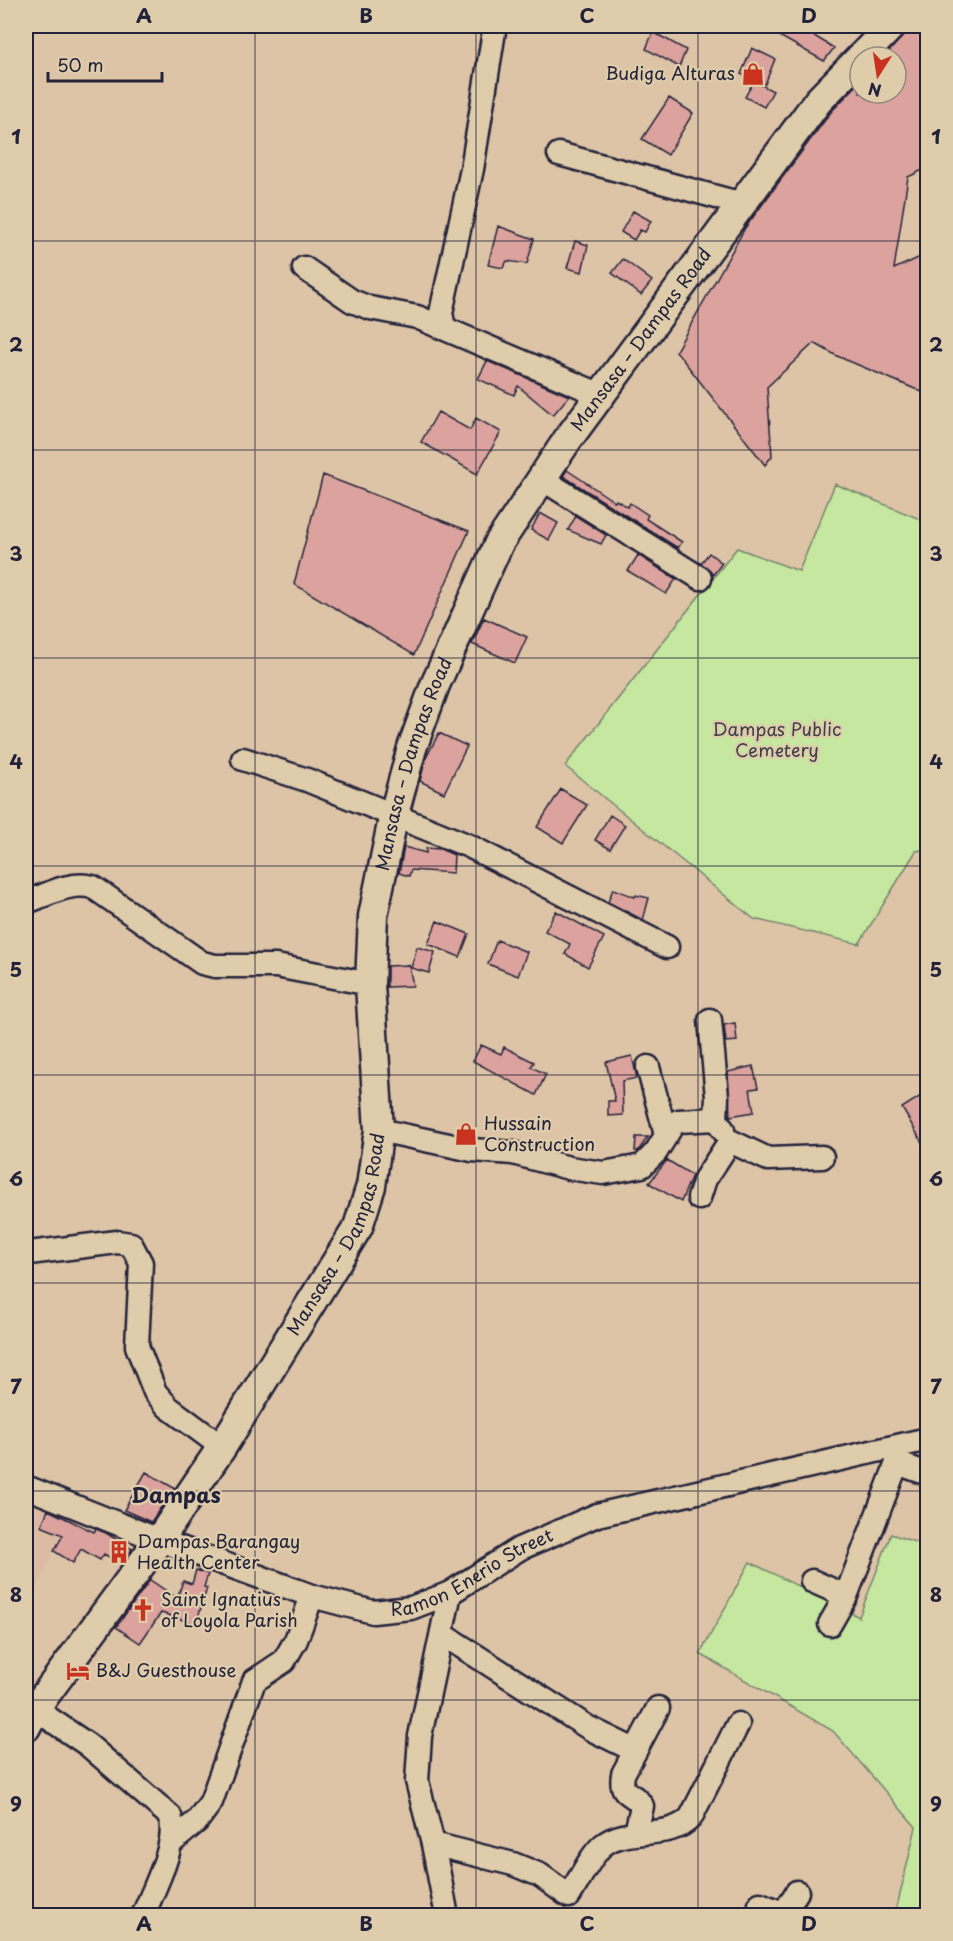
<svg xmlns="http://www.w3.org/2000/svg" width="953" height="1941" font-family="'Playpen Sans',sans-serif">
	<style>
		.built { fill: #ddbaa4 }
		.green { fill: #c6e79f; stroke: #74846d; stroke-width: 1.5 }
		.building { fill: #dca29d; stroke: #22223b; stroke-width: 1.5 }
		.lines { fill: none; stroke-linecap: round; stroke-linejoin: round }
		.minor-casing { stroke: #22223b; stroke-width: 27 }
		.major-casing { stroke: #22223b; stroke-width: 33 }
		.minor { stroke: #dfccaa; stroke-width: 22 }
		.major { stroke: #dfccaa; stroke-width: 28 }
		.grid { fill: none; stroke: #22223b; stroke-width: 1.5; stroke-opacity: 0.55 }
		.labels { text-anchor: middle; stroke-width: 4.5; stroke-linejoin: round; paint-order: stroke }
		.poi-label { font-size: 18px; fill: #22223b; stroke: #dfccaa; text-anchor: start }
		.street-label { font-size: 18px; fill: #22223b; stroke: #dfccaa }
		.park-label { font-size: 18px; fill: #3b404a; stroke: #dfccaa }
		.quarter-label { font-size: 21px; font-weight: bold; fill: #22223b; stroke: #dfccaa }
		.neatline { fill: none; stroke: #22223b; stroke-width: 2 }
		.grid-label { font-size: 20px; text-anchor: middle; font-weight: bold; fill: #22223b }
	</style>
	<rect width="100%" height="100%" fill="#dec4a7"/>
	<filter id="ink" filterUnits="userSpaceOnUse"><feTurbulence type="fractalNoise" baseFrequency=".0167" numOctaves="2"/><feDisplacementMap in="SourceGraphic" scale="12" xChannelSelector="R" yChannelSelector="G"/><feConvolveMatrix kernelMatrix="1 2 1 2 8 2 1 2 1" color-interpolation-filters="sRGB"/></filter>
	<g filter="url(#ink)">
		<path class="built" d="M26,1495l45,17 -45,102z"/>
		<path class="green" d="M835,484l92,38v327l-11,2 -57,93 -105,-25 -189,-153 172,-218 62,23z
			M891,1534l36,12v369h-32l21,-88 -83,-96 -133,-77 50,-92 109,55z"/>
		<path class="building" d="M789,26h9l36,22 -10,13 -43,-24z
			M912,26h15v142l-19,9 -14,92 33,-15v140l-90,-38 -23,-13 -47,44 5,69 -7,9 -89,-114 69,-123 86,-116 29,-30v11h36v-36h-12z
			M653,32l33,18 -7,17 -33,-18z
			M752,48l23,11 -10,25 -24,-10z
			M754,81l19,10 -9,16 -19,-10z
			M669,98l24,15 -25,42 -26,-16z
			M633,211l18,10 -6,11 -5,-2 -6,10 -13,-8z
			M498,226l36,13 -7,25 -20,-3 -4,7 -15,-3z
			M575,241l13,4 -6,27 -15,-4z
			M623,259l29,22 -11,14 -29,-22z
			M487,361l82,35 -16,19 -35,-29 -4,9 -36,-16z
			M438,412l32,18 6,-12 25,14 -24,42 -56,-32z
			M567,470l48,32 1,-2 12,7 2,-4 18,12 -2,4 36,23 -4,6 -115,-72z
			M323,475l146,56 -55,124 -120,-71z
			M540,513l18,10 -9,17 -18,-10z
			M576,516l30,19 -5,9 -33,-14z
			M709,553l13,10 -9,12 -12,-12z
			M638,555l38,24 -10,15 -38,-23z
			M484,618l43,19 -12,26 -43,-19z
			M439,733l28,13 -23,47 -24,-12 6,-23z
			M561,789l26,16 -24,38 -26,-16z
			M610,815l15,10 -15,24 -15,-9z
			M404,847l22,6v-5l14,1 14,6 -1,18 -42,-3 -2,6 -10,-3z
			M613,889l22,8 1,-2 13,3 -6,22 -35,-18z
			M556,911l48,26 -16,30 -23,-13 5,-10 -25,-13z
			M437,921l32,13 -9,23 -32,-13z
			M497,940l30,12 -9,24 -30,-12z
			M417,947l18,5 -6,21 -18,-5z
			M409,965l4,21 -26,1v-21z
			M735,1023l2,18 -11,1 -2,-17z
			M481,1045l20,9 3,-7 30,15 -3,5 15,7 -10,21 -63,-34z
			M632,1056l5,22 -15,3 1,34 -15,1v-15h7l-9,-39z
			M753,1066l5,22 -8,1 4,23 -24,4 -2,-44z
			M927,1092v59l-25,-43z
			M636,1137h12l-10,14h-3z
			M667,1160l25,15 -11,27 -32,-19z
			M146,1472l28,16 -23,34 -27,-12z
			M48,1510l46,22 2,-3 10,4 26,16 -11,15 -17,-10 -4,6 -19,-11 -8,14 -19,-12 9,-16 -22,-9z
			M196,1570l12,4 -4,13 3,1 -11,36 -35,-11 -21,30 -24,-16 34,-47 27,18 6,-17 9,3z"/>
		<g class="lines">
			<g class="minor-casing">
				<g id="minor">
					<path d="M559,154l183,50"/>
					<path d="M304,268l48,33 18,7 47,9 184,78"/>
					<path d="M444,328l-3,-15 31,-144 22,-138"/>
					<path d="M542,479l158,99"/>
					<path d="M243,759l64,21 162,66 198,101"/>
					<path d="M26,902c22,-7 43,-21 67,-15l109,76 13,3h61l94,18"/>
					<path d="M710,1020l7,77 -1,22 7,11"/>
					<path d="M648,1067l18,68"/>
					<path d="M379,1130l93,20 41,3 56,15 34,5 39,-7 14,-14 16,-26 6,-5 38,-2"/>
					<path d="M699,1198l6,-19 25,-38 38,18 54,-2"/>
					<path d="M29,1253l88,-11 14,2 10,19 -4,83 18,46 13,15 54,40"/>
					<path d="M897,1463l31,11"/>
					<path id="s1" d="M26,1487l133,53 153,56 61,16 38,-4 39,-15 69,-44 78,-34 331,-76"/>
					<path d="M812,1581l34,15"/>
					<path d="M830,1624l16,-28 51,-133 -1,-16"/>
					<path d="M442,1634l147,94 45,22"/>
					<path d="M35,1709l53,36 82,71c9,27 -17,73 -27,100"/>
					<path d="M636,1833l6,-27c-8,-15 -23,-8 -19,-32l35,-66"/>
					<path d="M172,1842l25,-21 14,-19 43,-121 30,-20 12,-21 16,-44"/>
					<path d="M433,1844l80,20 27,11 29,21c9,-14 22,-41 34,-51 25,-20 67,-4 88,-28l47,-93"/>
					<path d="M760,1904l22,9"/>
					<path d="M447,1916l-14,-72 -16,-63 3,-45 30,-143"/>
					<path d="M782,1916l15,-24"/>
				</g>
			</g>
			<g class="major-casing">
				<g id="major">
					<path d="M861,57l30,-31"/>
					<path id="s2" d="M26,1727l9,-18 124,-169 63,-93 136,-220 13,-41 8,-56 -9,-146 3,-68 21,-102 18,-66 23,-63 64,-142 69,-104 250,-338 42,-43"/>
				</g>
			</g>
			<use href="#minor" class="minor"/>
			<use href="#major" class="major"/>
		</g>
	</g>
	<path class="grid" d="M255,26v1890M476,26v1890M698,26v1890M26,241h902M26,450h902M26,658h902M26,866h902M26,1075h902M26,1283h902M26,1491h902M26,1700h902"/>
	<defs>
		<g id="shop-bare" transform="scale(1.8)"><path d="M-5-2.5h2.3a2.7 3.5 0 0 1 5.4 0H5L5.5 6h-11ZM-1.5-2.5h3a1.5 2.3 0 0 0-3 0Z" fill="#c8321e" stroke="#dfccaa" stroke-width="2.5" paint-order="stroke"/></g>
		<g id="building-bare" transform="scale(1.8)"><path d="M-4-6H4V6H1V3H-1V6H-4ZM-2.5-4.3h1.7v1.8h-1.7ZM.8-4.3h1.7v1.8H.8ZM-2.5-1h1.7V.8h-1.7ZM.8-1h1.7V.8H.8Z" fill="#c8321e" stroke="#dfccaa" stroke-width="2.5" paint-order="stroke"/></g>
		<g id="church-bare" transform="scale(1.8)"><path d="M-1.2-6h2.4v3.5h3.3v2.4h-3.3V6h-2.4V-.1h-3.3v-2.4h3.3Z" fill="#c8321e" stroke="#dfccaa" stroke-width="2.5" paint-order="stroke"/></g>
		<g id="hotel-bare" transform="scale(1.8)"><path d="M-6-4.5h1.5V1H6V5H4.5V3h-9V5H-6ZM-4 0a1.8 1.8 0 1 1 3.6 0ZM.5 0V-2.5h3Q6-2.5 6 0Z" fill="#c8321e" stroke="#dfccaa" stroke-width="2.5" paint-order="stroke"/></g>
	</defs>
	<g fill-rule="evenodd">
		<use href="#shop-bare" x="753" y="74"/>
		<use href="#shop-bare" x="466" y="1134"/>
		<use href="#building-bare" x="119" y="1552"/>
		<use href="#church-bare" x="143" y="1610"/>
		<use href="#hotel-bare" x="78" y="1671"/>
	</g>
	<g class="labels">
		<g class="poi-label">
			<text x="735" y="80" text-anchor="end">Budiga Alturas</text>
			<text x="484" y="1130">Hussain<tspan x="484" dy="21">Construction</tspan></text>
			<text x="137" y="1548">Dampas Barangay<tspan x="137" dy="21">Health Center</tspan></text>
			<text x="161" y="1606">Saint Ignatius<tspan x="161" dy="21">of Loyola Parish</tspan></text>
			<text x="96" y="1677">B&amp;J Guesthouse</text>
		</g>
		<g class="street-label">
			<text dy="6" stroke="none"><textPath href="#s2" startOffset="1558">Mansasa – Dampas Road</textPath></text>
			<text dy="6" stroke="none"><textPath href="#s2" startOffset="1072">Mansasa – Dampas Road</textPath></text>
			<text dy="6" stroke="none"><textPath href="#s2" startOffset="586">Mansasa – Dampas Road</textPath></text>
			<text dy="6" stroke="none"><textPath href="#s1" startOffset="477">Ramon Enerio Street</textPath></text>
		</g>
		<g class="park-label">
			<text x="777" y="736">Dampas Public<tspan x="777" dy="21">Cemetery</tspan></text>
		</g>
		<g class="quarter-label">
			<text x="176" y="1503">Dampas</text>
		</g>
	</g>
	<rect width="953" height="1941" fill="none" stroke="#dfccaa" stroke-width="66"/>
	<g transform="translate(878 75) rotate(192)"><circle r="28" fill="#dfccaa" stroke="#93887e" stroke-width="1.5"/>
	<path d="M0-4.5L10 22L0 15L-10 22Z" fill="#c8321e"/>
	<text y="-9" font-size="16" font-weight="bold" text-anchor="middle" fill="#22223b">N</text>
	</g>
	<path d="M48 72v9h114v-9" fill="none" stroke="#22223b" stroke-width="3"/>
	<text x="57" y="72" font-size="18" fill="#22223b" stroke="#dfccaa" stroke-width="4.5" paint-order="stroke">50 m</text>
	<rect x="33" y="33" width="887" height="1875" class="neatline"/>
	<g class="grid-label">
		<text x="144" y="23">A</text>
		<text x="366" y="23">B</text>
		<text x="587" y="23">C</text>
		<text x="809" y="23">D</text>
		<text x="16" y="144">1</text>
		<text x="936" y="144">1</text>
		<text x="16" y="352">2</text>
		<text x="936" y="352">2</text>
		<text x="16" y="561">3</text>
		<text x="936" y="561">3</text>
		<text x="16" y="769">4</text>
		<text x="936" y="769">4</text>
		<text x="16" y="977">5</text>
		<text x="936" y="977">5</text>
		<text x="16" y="1186">6</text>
		<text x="936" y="1186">6</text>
		<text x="16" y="1394">7</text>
		<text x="936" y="1394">7</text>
		<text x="16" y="1602">8</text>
		<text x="936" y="1602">8</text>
		<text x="16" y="1811">9</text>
		<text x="936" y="1811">9</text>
		<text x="144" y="1931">A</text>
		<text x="366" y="1931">B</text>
		<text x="587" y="1931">C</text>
		<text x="809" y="1931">D</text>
	</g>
</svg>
